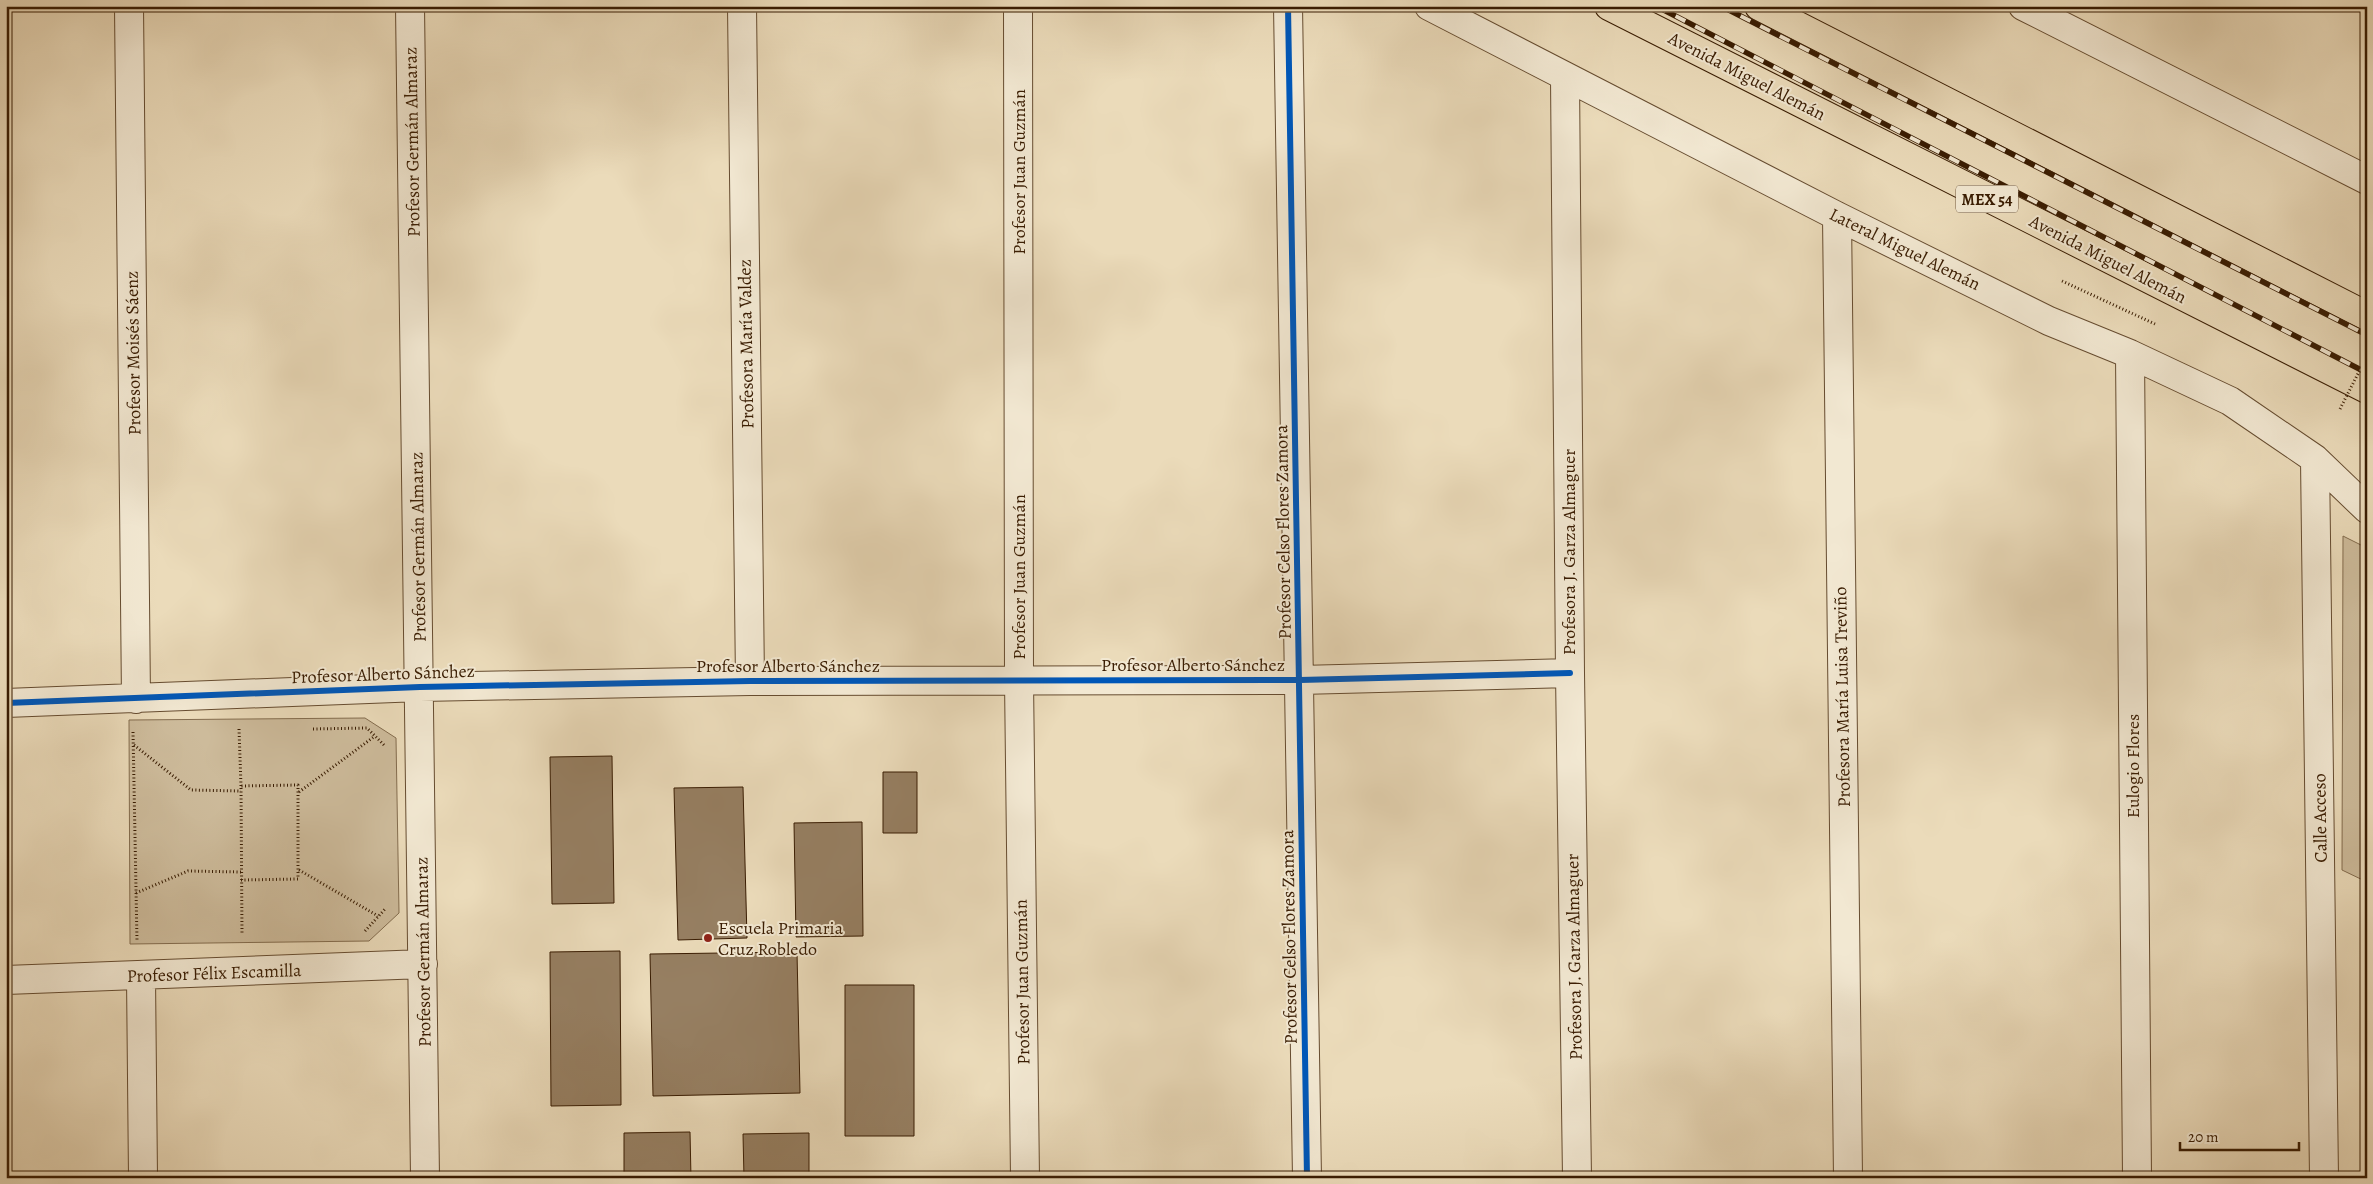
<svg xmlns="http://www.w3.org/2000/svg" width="2373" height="1184" font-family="Alegreya,serif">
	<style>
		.green { fill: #cdbb9b; stroke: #836c4e }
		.building { fill: #967f62; stroke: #391c02 }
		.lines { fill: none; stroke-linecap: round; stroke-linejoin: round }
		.minor-casing { stroke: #664c30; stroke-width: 30 }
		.trunk-casing { stroke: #391c02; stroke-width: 30 }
		.path { stroke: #391c02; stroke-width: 3; stroke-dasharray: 1 2.5; stroke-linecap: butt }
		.minor { stroke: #f2e8d2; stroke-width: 28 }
		.trunk { stroke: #ebdbba; stroke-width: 28 }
		.rail-casing { stroke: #391c02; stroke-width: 5.5 }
		.rail { stroke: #f2e8d2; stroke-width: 4; stroke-dasharray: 11; stroke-linecap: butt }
		.path-bridge { stroke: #391c02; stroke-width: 3; stroke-dasharray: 1 2.5; stroke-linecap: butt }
		.cycleway-casing { stroke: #f2e8d2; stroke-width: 9 }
		.cycleway { stroke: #0057b8; stroke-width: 6 }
		.poi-dot { fill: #8f2418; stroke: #f2e8d2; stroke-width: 2 }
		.labels { text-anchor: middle; stroke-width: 4; stroke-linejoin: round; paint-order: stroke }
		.shield { fill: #f2e8d2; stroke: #705940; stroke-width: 1 }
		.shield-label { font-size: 16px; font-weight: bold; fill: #391c02 }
		.street-label { font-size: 18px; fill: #391c02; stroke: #f2e8d2 }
		.poi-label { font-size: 18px; fill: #391c02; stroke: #f2e8d2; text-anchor: start }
	</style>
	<rect width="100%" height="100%" fill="#ebdbba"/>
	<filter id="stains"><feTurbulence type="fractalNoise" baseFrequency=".004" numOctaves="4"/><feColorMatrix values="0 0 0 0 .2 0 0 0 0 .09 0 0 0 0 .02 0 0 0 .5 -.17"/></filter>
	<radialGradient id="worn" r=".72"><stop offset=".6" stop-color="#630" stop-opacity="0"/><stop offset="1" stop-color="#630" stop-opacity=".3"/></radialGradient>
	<path class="green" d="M2343,536l24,12v334l-25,-12z
		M365,718l31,20 3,175 -30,28 -239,3 -1,-224z"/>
	<path class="building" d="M612,756l2,147 -62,1 -2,-147z
		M883,772h34v61h-34z
		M743,787l4,151 -69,2 -4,-152z
		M862,822l1,114 -67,1 -2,-114z
		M620,951l1,154 -70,1 -1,-154z
		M797,952l3,141 -147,3 -3,-142z
		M845,985h69v151h-69z
		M690,1132l1,46h-67v-45z
		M809,1133v45h-65l-1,-44z"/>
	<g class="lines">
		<g class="minor-casing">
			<path id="minor" d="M129,6l7,693
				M410,6l15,1172
				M742,6l8,675
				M1018,6l1,674 6,498
				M1288,6l19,1172
				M1429,6l408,210 212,105 81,33 100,47 85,58 52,50
				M2023,6l344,174
				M1565,77l5,596 7,505
				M1837,216l11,962
				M2130,354l7,824
				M2315,459l9,719
				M6,703l414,-16 330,-6 550,-1 270,-7
				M141,977l2,201
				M6,980l417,-16"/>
		</g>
		<g class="trunk-casing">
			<path id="trunk" d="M1609,6l758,383
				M1759,6l608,310"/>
		</g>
		<path class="path" d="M2062,281l93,43
			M239,729l2,57
			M313,729l54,-1 18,18
			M133,732l4,209
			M134,745l57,45 50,1
			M299,792l76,-56
			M299,870l79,46
			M241,880l57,-1v-94l-57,1 1,148
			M136,893l52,-22 53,1
			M365,931l21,-23"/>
		<use href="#minor" class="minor"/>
		<use href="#trunk" class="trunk"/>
		<g class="rail-casing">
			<path id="rail" d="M1656,6l711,367
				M1721,6l646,329"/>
		</g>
		<use href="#rail" class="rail"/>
		<path class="path-bridge" d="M2340,409l27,-53"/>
		<g class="cycleway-casing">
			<path id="cycleway" d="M1288,6l19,1172
				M6,703l414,-16 330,-6 550,-1 270,-7"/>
		</g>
		<use href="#cycleway" class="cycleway"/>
	</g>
	<circle class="poi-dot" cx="708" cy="938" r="5"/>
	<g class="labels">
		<rect class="shield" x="1956" y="185.5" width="62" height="27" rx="4"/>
		<g class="shield-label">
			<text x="1987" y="205">MEX 54</text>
		</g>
		<g class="street-label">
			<text transform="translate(1747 76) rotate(27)" y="6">Avenida Miguel Alemán</text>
			<text transform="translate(412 142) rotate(-91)" y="6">Profesor Germán Almaraz</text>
			<text transform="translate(1019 172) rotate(-90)" y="6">Profesor Juan Guzmán</text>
			<text transform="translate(1905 249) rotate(26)" y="6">Lateral Miguel Alemán</text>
			<text transform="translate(2108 259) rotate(27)" y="6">Avenida Miguel Alemán</text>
			<text transform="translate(746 344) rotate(-91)" y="6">Profesora María Valdez</text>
			<text transform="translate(133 353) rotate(-91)" y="6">Profesor Moisés Sáenz</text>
			<text transform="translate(1283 532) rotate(-91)" y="6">Profesor Celso Flores Zamora</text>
			<text transform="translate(418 547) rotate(-91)" y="6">Profesor Germán Almaraz</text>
			<text transform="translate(1569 552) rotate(-90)" y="6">Profesora J. Garza Almaguer</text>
			<text transform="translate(1019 577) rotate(-90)" y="6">Profesor Juan Guzmán</text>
			<text x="1193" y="671">Profesor Alberto Sánchez</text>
			<text x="788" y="672">Profesor Alberto Sánchez</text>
			<text transform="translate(383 674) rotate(-2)" y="6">Profesor Alberto Sánchez</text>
			<text transform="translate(1842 697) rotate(-91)" y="6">Profesora María Luisa Treviño</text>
			<text transform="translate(2133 766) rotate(-90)" y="6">Eulogio Flores</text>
			<text transform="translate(2320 818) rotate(-91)" y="6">Calle Acceso</text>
			<text transform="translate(1289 937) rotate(-91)" y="6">Profesor Celso Flores Zamora</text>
			<text transform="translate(423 952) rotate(-91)" y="6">Profesor Germán Almaraz</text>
			<text transform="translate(1574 957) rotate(-91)" y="6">Profesora J. Garza Almaguer</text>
			<text transform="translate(214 973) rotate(-2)" y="6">Profesor Félix Escamilla</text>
			<text transform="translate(1022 982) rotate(-91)" y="6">Profesor Juan Guzmán</text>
		</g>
		<g class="poi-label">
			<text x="718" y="934">Escuela Primaria<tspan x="718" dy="21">Cruz Robledo</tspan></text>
		</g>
	</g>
	<rect width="2373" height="1184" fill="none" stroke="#ebdbba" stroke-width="25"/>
	<rect x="8" y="8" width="2358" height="1169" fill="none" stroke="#391c02" stroke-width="2.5"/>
	<rect x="12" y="12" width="2348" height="1159" fill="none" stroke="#391c02"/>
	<path d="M2180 1142v8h119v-8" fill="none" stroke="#391c02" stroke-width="2.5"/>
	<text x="2188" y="1142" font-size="15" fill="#391c02" stroke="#f2e8d2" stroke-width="4" paint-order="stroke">20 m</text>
	<rect width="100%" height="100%" filter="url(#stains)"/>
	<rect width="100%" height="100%" fill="url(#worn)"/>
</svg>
